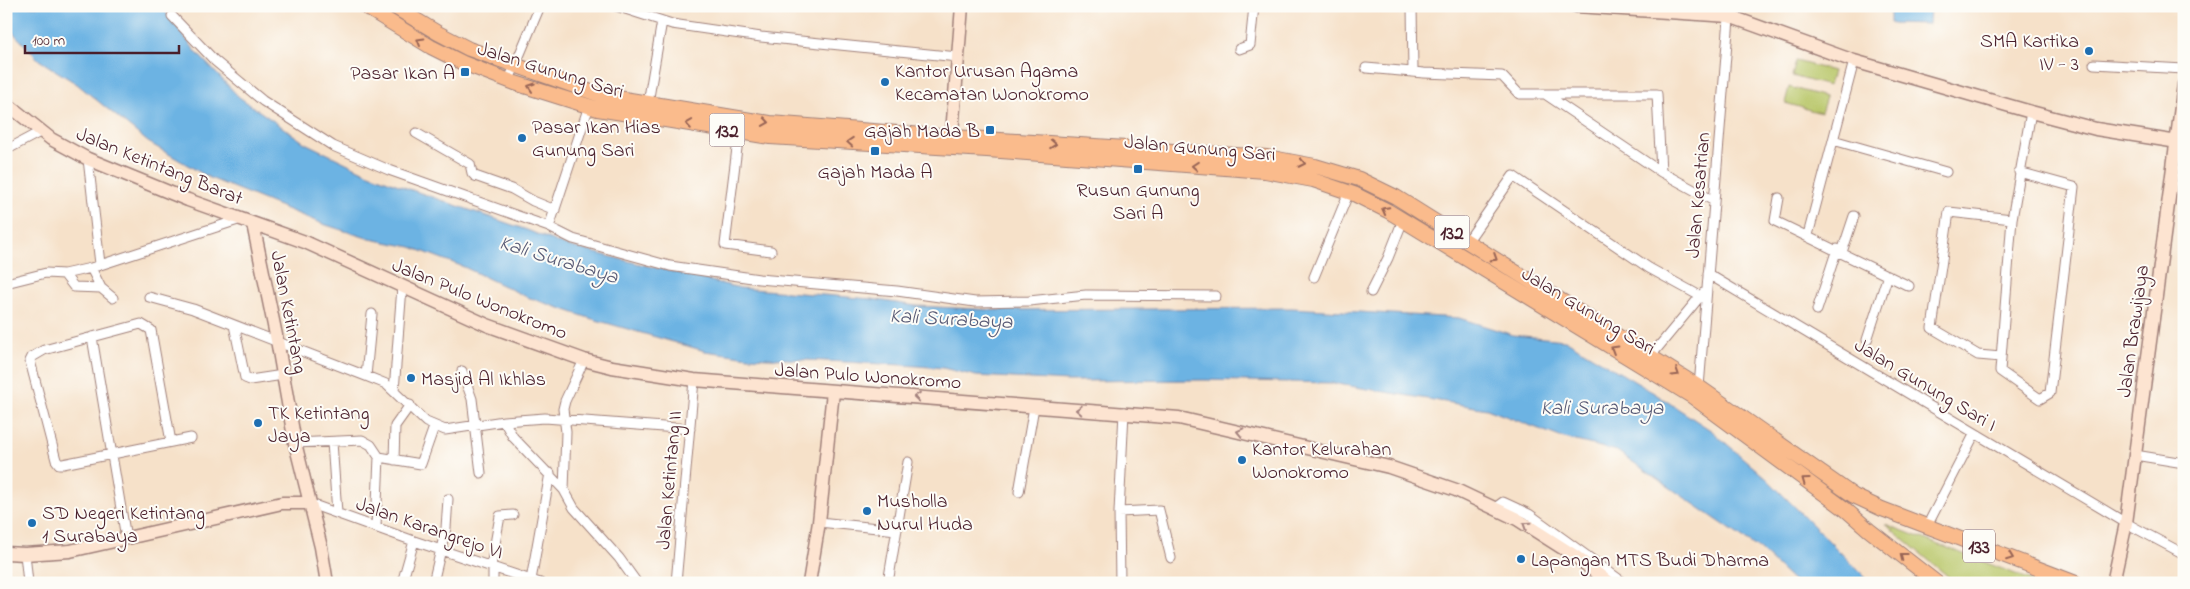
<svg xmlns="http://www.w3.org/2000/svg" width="2190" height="589" font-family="'Indie Flower',sans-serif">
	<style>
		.green { fill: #b8c668; stroke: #81724a }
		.water { fill: #6cb3e3; stroke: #5b6987 }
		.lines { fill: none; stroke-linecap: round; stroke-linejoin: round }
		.street-casing { stroke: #a0807a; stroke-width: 11 }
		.secondary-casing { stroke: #a0807a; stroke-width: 15 }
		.primary-casing { stroke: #a0807a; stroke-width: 16 }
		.street { stroke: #fff; stroke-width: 9 }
		.secondary { stroke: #fde4d1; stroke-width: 12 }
		.primary { stroke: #fabb8c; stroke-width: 14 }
		.oneway { stroke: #996557 }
		.oneway2 { stroke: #a4827e }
		.poi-dot { fill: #1f6fb2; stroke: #fdfcf7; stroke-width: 2 }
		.labels { text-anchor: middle; stroke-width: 4; stroke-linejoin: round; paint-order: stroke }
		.shield { fill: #fdfcf7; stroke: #806168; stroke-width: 1 }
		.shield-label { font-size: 19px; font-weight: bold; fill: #4a1f2b }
		.poi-label { font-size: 20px; fill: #4a1f2b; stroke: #fdfcf7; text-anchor: start }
		.street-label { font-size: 20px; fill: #4a1f2b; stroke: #fdfcf7 }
		.water-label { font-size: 21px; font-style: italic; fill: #585a75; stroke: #fdfcf7 }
	</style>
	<rect width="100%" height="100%" fill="#fdfcf7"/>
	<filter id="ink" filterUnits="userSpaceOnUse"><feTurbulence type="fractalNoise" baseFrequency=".02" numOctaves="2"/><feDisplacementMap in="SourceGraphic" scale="10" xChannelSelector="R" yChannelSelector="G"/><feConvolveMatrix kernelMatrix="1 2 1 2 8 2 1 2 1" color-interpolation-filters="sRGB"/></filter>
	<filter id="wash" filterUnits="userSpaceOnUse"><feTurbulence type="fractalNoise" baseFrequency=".0096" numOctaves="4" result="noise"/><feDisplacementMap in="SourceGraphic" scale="20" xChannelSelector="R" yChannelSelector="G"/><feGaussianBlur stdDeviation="1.12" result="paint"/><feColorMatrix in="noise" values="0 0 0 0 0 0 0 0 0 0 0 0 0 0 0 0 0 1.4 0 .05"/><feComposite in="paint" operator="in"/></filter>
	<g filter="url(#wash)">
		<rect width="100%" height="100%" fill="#f6e1c9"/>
		<path class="green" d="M1796,61l37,10 -4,15 -37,-10z
			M1789,87l37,10 -5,16 -36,-10z
			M1885,524l154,59h-83z"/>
		<path class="water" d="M6,6h155l35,46 43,45 66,46 62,30 42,16 118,41 37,15 76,19 100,24 131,11 45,7 79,4 297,-2 167,10 54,17 52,5 89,53 58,38 55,48 104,104h-76l-36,-34 -142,-98 -57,-14 -73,-28 -155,-26 -128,-3 -135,1 -93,-5 -33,-8 -40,-3 -154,-8 -44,-6 -116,-33 -62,-21 -63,-30 -53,-20 -41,-8 -47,-15 -113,-46 -62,-36 -71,-58 -38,-24 -33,-35z
			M1890,6h40l-1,18 -39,-1z"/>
	</g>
	<g filter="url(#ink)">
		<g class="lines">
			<g class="street-casing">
				<path id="street" d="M616,6l56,18 89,13 197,20
					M1412,6l1,65
					M172,16l43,45 48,40 70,45 56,24 160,57 24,12 97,27 89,13 138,12 78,11 54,-1 57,-6 130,1
					M1239,49l11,-4 4,-39
					M2094,64l90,5
					M1366,68l58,5 78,3 17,18h138l4,78 53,29
					M509,80l31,-74
					M1545,94l116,78
					M648,103l14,-82
					M739,132l-14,113 46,6
					M416,133l54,31 2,9 3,3 37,13 21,12 22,9
					M1833,140l113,32
					M6,150l34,-18
					M88,159l12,105
					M2019,172l55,15 -24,206 -10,6 -40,-28 12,-152 19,-107
					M1779,198l-4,23 134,65
					M549,227l40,-121
					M1808,235l46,-174
					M1467,242l46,-66 136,92 51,28
					M1842,252l12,-36
					M91,268l10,20 12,10
					M64,274l10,13 27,1
					M1708,274l418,249 58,31
					M1314,277l35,-85
					M6,283l40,-10 18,1 27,-6 150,-49
					M1371,292l17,-34 15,-38
					M149,297l44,12 173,67 20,8 40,38 19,8 59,-9 41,-3 145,11
					M1817,310l20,-61
					M234,325l11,53 5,2 33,-5
					M92,337l34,201
					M1867,340l21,-65
					M1650,357l53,-64
					M2001,357l-23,-2 -46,-27 17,-116 63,7
					M584,360l-19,41 -2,8 3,23 -2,58 10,18 45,50 18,25
					M462,371l10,28 9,74
					M366,376l6,-62
					M1699,387l31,-381
					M394,391l8,-104
					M504,421l9,16 51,53
					M171,442l-20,-112 -10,-6 -97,26 -12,7 -2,4 26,99 3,4h4l128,-26
					M332,442l5,71
					M295,443l67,-3 9,5 8,12
					M2135,455l49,8
					M394,460l1,-34 15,-21
					M1019,492l15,-85
					M308,503l106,38 126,42
					M1495,508l8,-6 26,12 95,69
					M1119,512l40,-2 12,48
					M819,522l78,8
					M1927,526l48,-93
					M376,527l3,-70 42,7 13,-37
					M25,554l3,29
					M491,566l9,-50 13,-1
					M531,580l19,-107
					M402,583l12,-42
					M433,583l13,-55 2,-29
					M493,583v-16
					M676,583l18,-203
					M888,583l20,-121
					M1120,583l-1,-71 5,-100"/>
			</g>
			<g class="secondary-casing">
				<path id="secondary" d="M1576,6l153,10 125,45 177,51 65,17 88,14
					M6,103l45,36 37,20 100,41 117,42 182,83 97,35 28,7 82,13 485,38 210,49 67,23 61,29 58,37 34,27
					M951,146l11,-140
					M253,224l24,116 18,103 26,104 6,36
					M6,553l19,1 45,-3 212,-48h26
					M809,583l10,-61 14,-130
					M2113,583l13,-60 58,-439"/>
			</g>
			<g class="primary-casing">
				<path id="primary" d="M364,6l67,41 32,16 52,20 83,26 172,28 217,13 278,21 48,9 41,14 34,17 305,186 152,112 24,21 68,53
					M393,6l45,27 31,16 131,46 170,28 154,12 343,22 48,9 44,13 37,18 303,190 155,109 28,13 194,74"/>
			</g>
			<use href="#street" class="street"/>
			<use href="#secondary" class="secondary"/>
			<use href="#primary" class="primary"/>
		</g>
		<defs><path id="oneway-chevron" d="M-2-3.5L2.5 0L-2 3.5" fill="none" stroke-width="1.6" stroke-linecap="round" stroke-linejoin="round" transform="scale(1.25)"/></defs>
		<g class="oneway">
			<use href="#oneway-chevron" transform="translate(420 41) rotate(-150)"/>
			<use href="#oneway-chevron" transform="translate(531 87) rotate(-162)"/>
			<use href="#oneway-chevron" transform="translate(766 122) rotate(8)"/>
			<use href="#oneway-chevron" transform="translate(689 124) rotate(-171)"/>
			<use href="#oneway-chevron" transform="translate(850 142) rotate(-176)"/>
			<use href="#oneway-chevron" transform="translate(1053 144) rotate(4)"/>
			<use href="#oneway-chevron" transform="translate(1302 163) rotate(12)"/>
			<use href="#oneway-chevron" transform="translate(1195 166) rotate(-175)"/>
			<use href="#oneway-chevron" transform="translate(1385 210) rotate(-152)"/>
			<use href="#oneway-chevron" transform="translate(1494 258) rotate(32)"/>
			<use href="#oneway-chevron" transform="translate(1614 349) rotate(-149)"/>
			<use href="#oneway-chevron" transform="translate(1676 373) rotate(32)"/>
			<use href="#oneway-chevron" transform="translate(1805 480) rotate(-144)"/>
			<use href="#oneway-chevron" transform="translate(1903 556) rotate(-142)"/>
			<use href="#oneway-chevron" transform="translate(2010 557) rotate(21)"/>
		</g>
		<g class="oneway2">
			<use href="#oneway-chevron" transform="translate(917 397) rotate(-175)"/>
			<use href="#oneway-chevron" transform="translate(1079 410) rotate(-177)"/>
			<use href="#oneway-chevron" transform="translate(1240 432) rotate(-167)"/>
			<use href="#oneway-chevron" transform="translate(1526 525) rotate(-147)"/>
		</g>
	</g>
	<g class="poi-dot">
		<circle cx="2089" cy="51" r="5"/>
		<rect x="460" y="67" width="10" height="10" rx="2.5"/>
		<circle cx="885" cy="82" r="5"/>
		<rect x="985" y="125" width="10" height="10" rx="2.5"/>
		<circle cx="522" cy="138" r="5"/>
		<rect x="870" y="146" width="10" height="10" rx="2.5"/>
		<rect x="1133" y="164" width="10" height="10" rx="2.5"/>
		<circle cx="411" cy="378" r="5"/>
		<circle cx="258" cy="423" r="5"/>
		<circle cx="1242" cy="460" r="5"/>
		<circle cx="867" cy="511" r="5"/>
		<circle cx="32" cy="523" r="5"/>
		<circle cx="1521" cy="559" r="5"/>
	</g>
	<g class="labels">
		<g class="shield">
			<rect x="709.5" y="113.5" width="35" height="33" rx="4"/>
			<rect x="1434.5" y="215.5" width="35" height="33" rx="4"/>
			<rect x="1963" y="529.5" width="32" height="33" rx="4"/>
		</g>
		<g class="shield-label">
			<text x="727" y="137">132</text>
			<text x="1452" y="239">132</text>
			<text x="1979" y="553">133</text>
		</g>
		<g class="poi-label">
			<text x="2079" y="47" text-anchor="end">SMA Kartika<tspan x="2079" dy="23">IV - 3</tspan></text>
			<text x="895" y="77">Kantor Urusan Agama<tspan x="895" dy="23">Kecamatan Wonokromo</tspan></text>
			<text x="455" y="79" text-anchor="end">Pasar Ikan A</text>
			<text x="532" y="133">Pasar Ikan Hias<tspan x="532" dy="23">Gunung Sari</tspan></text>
			<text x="980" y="137" text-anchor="end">Gajah Mada B</text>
			<text x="875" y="178" text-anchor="middle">Gajah Mada A</text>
			<text x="1138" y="196" text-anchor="middle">Rusun Gunung<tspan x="1138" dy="23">Sari A</tspan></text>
			<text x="421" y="385">Masjid Al Ikhlas</text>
			<text x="268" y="419">TK Ketintang<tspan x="268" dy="23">Jaya</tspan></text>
			<text x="1252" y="455">Kantor Kelurahan<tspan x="1252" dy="23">Wonokromo</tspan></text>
			<text x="877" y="507">Musholla<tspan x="877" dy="23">Nurul Huda</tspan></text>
			<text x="42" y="519">SD Negeri Ketintang<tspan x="42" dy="23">1 Surabaya</tspan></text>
			<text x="1531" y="566">Lapangan MTS Budi Dharma</text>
		</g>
		<g class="street-label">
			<text transform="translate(551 69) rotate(17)" y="7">Jalan Gunung Sari</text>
			<text transform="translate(1200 147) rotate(5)" y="7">Jalan Gunung Sari</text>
			<text transform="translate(160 165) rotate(22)" y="7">Jalan Ketintang Barat</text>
			<text transform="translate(1697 195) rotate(-85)" y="7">Jalan Kesatrian</text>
			<text transform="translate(480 298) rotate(22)" y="7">Jalan Pulo Wonokromo</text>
			<text transform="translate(1589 310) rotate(31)" y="7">Jalan Gunung Sari</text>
			<text transform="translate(290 312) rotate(79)" y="7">Jalan Ketintang</text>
			<text transform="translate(2132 331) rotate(-82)" y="7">Jalan Brawijaya</text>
			<text transform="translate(868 375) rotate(4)" y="7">Jalan Pulo Wonokromo</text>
			<text transform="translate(1926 384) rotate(31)" y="7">Jalan Gunung Sari I</text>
			<text transform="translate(668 480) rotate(-85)" y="7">Jalan Ketintang II</text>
			<text transform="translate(430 527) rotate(19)" y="7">Jalan Karangrejo VI</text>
		</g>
		<g class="water-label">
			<text transform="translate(559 259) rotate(17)" y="7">Kali Surabaya</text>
			<text transform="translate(951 318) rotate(3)" y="7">Kali Surabaya</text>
			<text x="1602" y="414">Kali Surabaya</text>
		</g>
	</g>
	<rect width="2190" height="589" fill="none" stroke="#fdfcf7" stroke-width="25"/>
	<path d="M25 45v8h154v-8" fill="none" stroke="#4a1f2b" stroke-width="2.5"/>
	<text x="32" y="45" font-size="15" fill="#4a1f2b" stroke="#fdfcf7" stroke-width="4" paint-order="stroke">100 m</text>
</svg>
